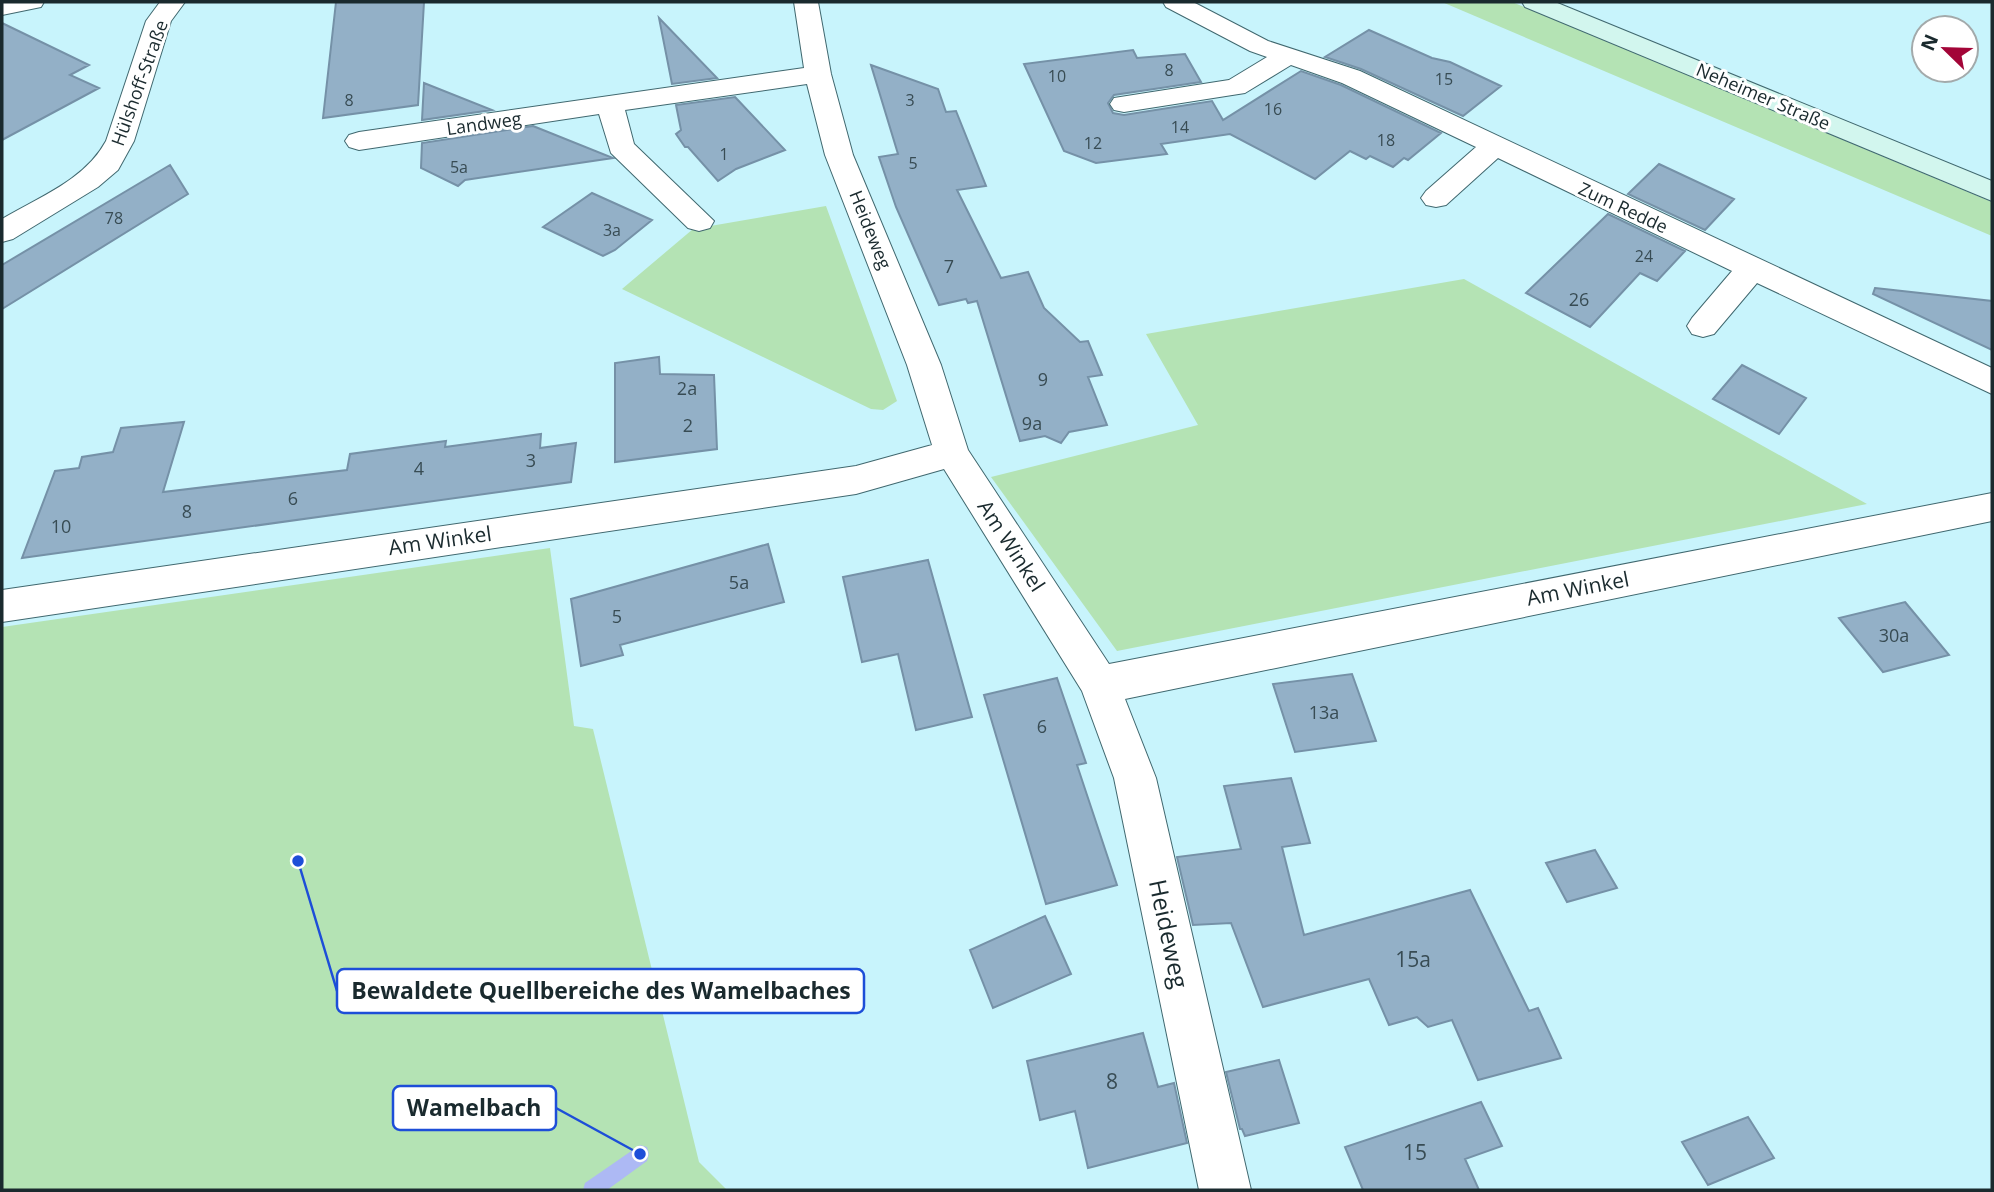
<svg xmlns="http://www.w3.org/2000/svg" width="1994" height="1192" font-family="'Open Sans',sans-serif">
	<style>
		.green { fill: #b4e3b4 }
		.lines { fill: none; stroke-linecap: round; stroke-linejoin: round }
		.stream { fill: #adb9f4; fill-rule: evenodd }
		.building { fill: #93b0c7; stroke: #7591a7; stroke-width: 2 }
		.street-casing { stroke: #40686f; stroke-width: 2 }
		.secondary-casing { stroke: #40686f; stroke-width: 2 }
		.street { fill: #fff; fill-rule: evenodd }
		.secondary { fill: #d2f6ee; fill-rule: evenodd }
		.labels { text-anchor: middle; stroke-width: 6; stroke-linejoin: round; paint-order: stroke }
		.far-number-label { font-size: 16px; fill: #384c54 }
		.far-street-label { font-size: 18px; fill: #1a2a2e; stroke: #fff }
		.number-label { font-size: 18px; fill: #384c54 }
		.street-label { font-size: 21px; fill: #1a2a2e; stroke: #fff }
		.near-number-label { font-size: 21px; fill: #384c54 }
		.near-street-label { font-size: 24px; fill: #1a2a2e; stroke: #fff }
		.leader { fill: none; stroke: #1d4ed8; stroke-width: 2.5 }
		.callout-dot { fill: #1d4ed8; stroke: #fff; stroke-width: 2.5 }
		.callout { fill: #fff; stroke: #1d4ed8; stroke-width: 2.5 }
		.callout-label { font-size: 23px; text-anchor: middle; font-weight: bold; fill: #1a2a2e }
	</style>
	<rect width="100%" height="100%" fill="#c8f4fc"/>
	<path class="green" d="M1442,2h70l480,200v34z
		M826,206l71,195 -14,9 -12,-1 -249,-120 71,-60z
		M1464,279l403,225 -750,147 -126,-174 207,-52 -52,-91z
		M550,548l24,178 19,3 106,433 28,28h-725v-563z"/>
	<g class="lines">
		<path class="stream" d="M640,1145l7,2 2,7 -2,7 -40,29h-24l2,-7z"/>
	</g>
	<path class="building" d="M336,2h88l-6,103 -95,13z
		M659,18l58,60 -45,6z
		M2,23l87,42 -19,10 29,13 -97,52z
		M1369,30l63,28 18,4 51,24 -38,30 -102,-47 -36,-12z
		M1133,50l4,8 48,-4 16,28 -87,13 -6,8 5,10 11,2 88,-14 11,19 78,-49 40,14 100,48 -33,27 -4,-2 -11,9 -23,-11 -4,3 -16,-8 -35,28 -85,-45 -69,10 6,10 -71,9 -32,-12 -40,-87z
		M871,65l67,24 8,23 10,-1 30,75 -29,4 44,88 27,-6 16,36 36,34 8,-1 14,34 -14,2 19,48 -38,7 -8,11 -16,-7 -25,5 -43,-140 -9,2 -2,-4 -27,6 -43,-98 -17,-50 19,-3z
		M424,83l68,27 -70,10z
		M735,97l50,53 -49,19 -18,12 -30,-34h-3l-9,-13 5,-4 -5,-25z
		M533,126l80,32 -148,22 -7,6 -37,-18 1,-25z
		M1659,164l75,35 -29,31 -77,-36z
		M170,165l18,29 -186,115v-44z
		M592,193l60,27 -37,30 -12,6 -60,-29z
		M1608,214l77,37 -28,30 -17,-8 -50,54 -64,-34z
		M1875,288l117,13v49l-119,-56z
		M659,357l1,17 54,1 3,74 -102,13v-99z
		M1742,365l64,33 -27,36 -66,-35z
		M184,422l-21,70 184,-22 3,-16 96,-13 -1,6 96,-13 -1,14 36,-5 -5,39 -549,76 33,-87 24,-3 3,-11 31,-5 8,-24z
		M768,544l16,58 -164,43 3,10 -42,11 -10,-67z
		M928,560l44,157 -56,13 -18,-76 -36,8 -19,-85z
		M1905,602l44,53 -66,17 -44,-54z
		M1352,674l24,67 -81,11 -22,-68z
		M1057,678l29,85 -9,2 40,120 -71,19 -62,-209z
		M1291,778l19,65 -28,4 22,88 166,-45 59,121 9,-3 23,50 -83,22 -26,-60 -24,7 -11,-10 -28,8 -20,-46 -106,28 -32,-84 -38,2 -16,-68 64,-8 -17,-63z
		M1595,850l22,38 -50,14 -21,-39z
		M1045,916l26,58 -78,34 -23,-58z
		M1143,1033l15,54 16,-4 13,60 -99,25 -13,-57 -35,9 -13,-59z
		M1279,1060l20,63 -54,13 -3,-7h-2l-14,-57z
		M1481,1102l21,44 -37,13 14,31h-116l-18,-43z
		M1748,1117l26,41 -66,27 -26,-43z"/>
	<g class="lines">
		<g class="street-casing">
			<path id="street" d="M2,2h42l-3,5 -39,8z
				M160,2h25l-14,19 -37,120 -16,29 -20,17 -85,52 -11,3v-23c37,-22 83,-39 104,-78l40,-120z
				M794,2h24l13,72 22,81 88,210 27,85 141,214 883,-171v28l-867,178 31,79 95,412h-52l-85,-412 -32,-87 -138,-222 -88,25 -854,128v-32l854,-124 76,-21 -25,-80 -82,-210 -18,-71 -182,26 9,34 80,77 -4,7 -11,3 -11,-3 -77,-75 -12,-39 -240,36 -10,-3 -4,-6 4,-6 10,-3 445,-64z
				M1163,2h30l75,39 92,30 632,297v26l-235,-111 -43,51 -11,3 -11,-3 -5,-8 5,-8 40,-47 -234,-113 -52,47 -10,2 -10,-2 -5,-7 5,-7 50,-44 -134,-64 -51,-18 -46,28 -121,19 -10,-2 -4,-6 4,-6 115,-18 38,-23 -17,-6 -84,-44z"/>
		</g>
		<g class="secondary-casing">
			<path id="secondary" d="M1522,2h33l437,179v20l-467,-194z"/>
		</g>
		<use href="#street" class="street"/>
		<use href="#secondary" class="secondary"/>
	</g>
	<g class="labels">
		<g class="far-number-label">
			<text x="1169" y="76">8</text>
			<text x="1057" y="82">10</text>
			<text x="1444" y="85">15</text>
			<text x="349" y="106">8</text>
			<text x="910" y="106">3</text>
			<text x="1273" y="115">16</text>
			<text x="1180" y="133">14</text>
			<text x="1386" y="146">18</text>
			<text x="1093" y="149">12</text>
			<text x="724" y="160">1</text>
			<text x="913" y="169">5</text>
			<text x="459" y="173">5a</text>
			<text x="114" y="224">78</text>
			<text x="612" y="236">3a</text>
			<text x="1644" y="262">24</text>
		</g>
		<g class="far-street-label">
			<text transform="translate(140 83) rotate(-70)" y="6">Hülshoff-Straße</text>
			<text transform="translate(1763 97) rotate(23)" y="6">Neheimer Straße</text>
			<text transform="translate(484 124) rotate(-8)" y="6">Landweg</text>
			<text transform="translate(1623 208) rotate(25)" y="6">Zum Redde</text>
			<text transform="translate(870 230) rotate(68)" y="6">Heideweg</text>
		</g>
		<g class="number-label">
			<text x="949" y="273">7</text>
			<text x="1579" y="306">26</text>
			<text x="1043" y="386">9</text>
			<text x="687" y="395">2a</text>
			<text x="1032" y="430">9a</text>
			<text x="688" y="432">2</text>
			<text x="531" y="467">3</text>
			<text x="419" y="475">4</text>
			<text x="293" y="505">6</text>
			<text x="187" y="518">8</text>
			<text x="61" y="533">10</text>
			<text x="739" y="589">5a</text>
			<text x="617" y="623">5</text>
			<text x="1894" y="642">30a</text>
			<text x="1324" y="719">13a</text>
			<text x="1042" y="733">6</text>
		</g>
		<g class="street-label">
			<text transform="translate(440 541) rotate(-8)" y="7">Am Winkel</text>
			<text transform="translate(1011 546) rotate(57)" y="7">Am Winkel</text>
			<text transform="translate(1578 589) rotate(-11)" y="7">Am Winkel</text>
		</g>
		<g class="near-number-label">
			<text x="1413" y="967">15a</text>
			<text x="1112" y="1089">8</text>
			<text x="1415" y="1160">15</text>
		</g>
		<g class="near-street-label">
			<text transform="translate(1168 934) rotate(78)" y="8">Heideweg</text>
		</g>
	</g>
	<path class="leader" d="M298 861L337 991M640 1154L556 1108"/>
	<g class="callout-dot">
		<circle cx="298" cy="861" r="7"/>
		<circle cx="640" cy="1154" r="7"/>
	</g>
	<g class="callout">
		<rect x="337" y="969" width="527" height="44" rx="7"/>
		<rect x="393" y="1086" width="163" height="44" rx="7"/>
	</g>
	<g class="callout-label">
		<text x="601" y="999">Bewaldete Quellbereiche des Wamelbaches</text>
		<text x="474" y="1116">Wamelbach</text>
	</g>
	<rect width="1994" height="1192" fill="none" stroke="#1a2a2e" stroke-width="7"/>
	<g transform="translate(1945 49) rotate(293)"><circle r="33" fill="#ffffff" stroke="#a3aaab" stroke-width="2"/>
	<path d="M0-5L12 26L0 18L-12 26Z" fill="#a30538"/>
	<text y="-10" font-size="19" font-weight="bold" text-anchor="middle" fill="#1a2a2e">N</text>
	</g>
</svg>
